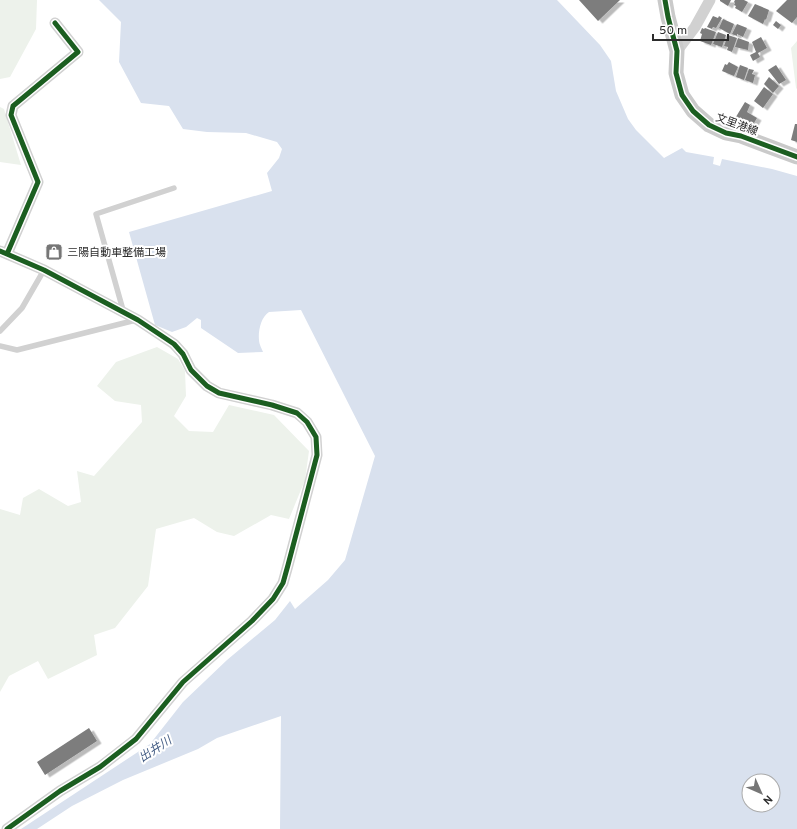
<svg xmlns="http://www.w3.org/2000/svg" width="797" height="829" font-family="Overpass,'Noto Sans JP',sans-serif">
	<style>
		.green { fill: #edf2eb }
		.water { fill: #d9e1ee; fill-rule: evenodd }
		.building { fill: #7d7d7d; filter: url(#shadow) }
		.lines { fill: none; stroke-linecap: round; stroke-linejoin: round }
		.lane { stroke: #d1d1d1; stroke-width: 5.5 }
		.street { stroke: #d1d1d1; stroke-width: 11 }
		.secondary { stroke: #cacaca; stroke-width: 15 }
		.cycleway-casing { stroke: #fff; stroke-width: 8 }
		.cycleway { stroke: #1b5e20; stroke-width: 5 }
		.labels { text-anchor: middle; stroke-width: 4; stroke-linejoin: round; paint-order: stroke }
		.street-label { font-size: 11px; fill: #2c2c2c; stroke: #fff }
		.poi-label { font-size: 11px; fill: #2c2c2c; stroke: #fff; text-anchor: start }
		.water-label { font-size: 12px; font-style: italic; fill: #445d84; stroke: #fff }
	</style>
	<defs>
		<filter id="shadow"><feDropShadow dx="4.5" dy="2.5" stdDeviation="0" flood-color="#0004"/></filter>
	</defs>
	<rect width="100%" height="100%" fill="#fff"/>
	<path class="green" d="M0,0h37l-1,29 -26,48 -10,2z
		M797,41v48l-1,-1 -5,-40z
		M0,107l4,2 17,56 -21,-3z
		M157,347l21,12 7,12 1,25 -12,20 15,15 24,1 16,-27 45,10 35,36 -4,29 -16,39 -18,-4 -37,21 -17,-4 -23,-14 -38,11 -8,57 -33,42 -21,7 3,20 -49,24 -10,-18 -29,15 -9,16v-183l20,6 3,-17 16,-9 29,17 13,-4 -4,-31 17,5 48,-54 -1,-17 -26,-4 -18,-15 19,-24z"/>
	<path class="water" d="M99,0h458l43,45 11,16 5,30 12,28 8,11 28,28 18,-10 4,4 28,5 -1,7 7,2 2,-7 50,10 25,7v653h-517l1,-113 -64,22 -19,11 -75,31 -51,26 -35,23h-16l129,-85 33,-42 44,-42 48,-40 15,-19 5,8 33,-29 17,-20 30,-104 -74,-146 -32,2c-8,5 -11,19 -10,28 0,4 3,9 4,12l-25,1 -37,-25v-8l-4,-2 -11,9 -14,5 -17,-7 -26,-93 143,-41 -5,-18 12,-15 3,-9 -5,-7 -31,-9 -39,-1 -24,-3 -14,-23 -28,-3 -22,-41 2,-40zM749,781h24v24h-24z"/>
	<path class="building" d="M579,0h41l-22,21z
		M720,0h11l-3,6 -8,-5z
		M735,0h9l4,2 -6,10 -7,-4 1,-2 -2,-1 1,-2 -1,-1z
		M787,0h10v17l-5,6 -16,-12z
		M755,4l14,6 -3,10 -1,-1 -2,5 -15,-8z
		M713,16l5,2 1,-2 3,2 -6,10 -3,-1 -1,2 -5,-2z
		M723,19l11,5 -4,10 -11,-6z
		M776,21l5,4 -3,4 -5,-4z
		M737,24l10,4 -4,9 -6,-3v2l-5,-2z
		M702,28l2,1 1,-1 11,4 -5,13 -11,-4 2,-7 -2,-1z
		M718,32l8,3 -4,12 -9,-3z
		M728,35l9,3 -5,14 -5,-2 1,-3 -4,-1z
		M761,37l6,11 -9,5 2,4 -7,4 -3,-6 6,-3 -4,-10z
		M738,38l11,4 -1,8 -13,-3z
		M729,62l9,5 -4,9 -12,-5 3,-7 2,1z
		M740,65l8,3 -4,12 -8,-3z
		M776,65l10,15 -7,4 -11,-14z
		M749,69l5,1 -2,4 3,1 -2,8 -8,-3z
		M769,77l10,9 -6,7 -9,-9z
		M764,87l9,7 -10,14 -9,-7z
		M745,102l5,3 -3,7 10,6 -9,15 -7,-2 -10,-6z
		M795,124h2v18l-6,-2z
		M89,728l8,13 -52,34 -8,-13z"/>
	<g class="lines">
		<path class="lane" d="M123,310l-27,-96 78,-26
			M0,331l22,-23 22,-38
			M0,346l17,4 119,-30"/>
		<path class="street" d="M677,51l18,-24 15,-27
			M0,251l44,19 94,50 36,24 9,10 8,16 16,16 12,7 53,12 25,8 10,9 9,15 1,18 -29,110 -5,18 -10,16 -21,22 -69,61 -47,57 -36,28 -40,24 -53,38
			M7,254l31,-72 -27,-67 2,-9 65,-54 -23,-29"/>
		<path class="secondary" d="M665,0l3,17 9,34 -1,22 6,22 11,16 16,14 17,8 15,3 56,21"/>
		<g class="cycleway-casing">
			<path id="cycleway" d="M665,0l3,17 9,34 -1,22 6,22 11,16 16,14 17,8 15,3 56,21
				M0,251l44,19 94,50 36,24 9,10 8,16 16,16 12,7 53,12 25,8 10,9 9,15 1,18 -29,110 -5,18 -10,16 -21,22 -69,61 -47,57 -36,28 -40,24 -53,38
				M7,254l31,-72 -27,-67 2,-9 65,-54 -23,-29"/>
		</g>
		<use href="#cycleway" class="cycleway"/>
	</g>
	<defs>
		<g id="shop-square" transform="scale(0.9)"><rect x="-9" y="-9" width="18" height="18" rx="4" fill="#767676" stroke="#fff"/><path d="M-5-2.5h2.3a2.7 3.5 0 0 1 5.4 0H5L5.5 6h-11ZM-1.5-2.5h3a1.5 2.3 0 0 0-3 0Z" fill="#fff"/></g>
	</defs>
	<g fill-rule="evenodd">
		<use href="#shop-square" x="54" y="252"/>
	</g>
	<g class="labels">
		<g class="street-label">
			<text transform="translate(737 124) rotate(20)" y="4">文里港線</text>
		</g>
		<g class="poi-label">
			<text x="67" y="256">三陽自動車整備工場</text>
		</g>
		<g class="water-label">
			<text transform="translate(155 749) rotate(-33)" y="4">出井川</text>
		</g>
	</g>
	<g transform="translate(761 793) rotate(135)"><circle r="19" fill="#ffffff" stroke="#ababab"/>
	<path d="M0-3L7 15L0 10L-7 15Z" fill="#767676"/>
	<text y="-6" font-size="11" font-weight="bold" text-anchor="middle" fill="#2c2c2c">N</text>
	</g>
	<path d="M653 34v6h75v-6" fill="none" stroke="#2c2c2c" stroke-width="2"/>
	<text x="659" y="34" font-size="12" fill="#2c2c2c" stroke="#ffffff" stroke-width="3" paint-order="stroke">50 m</text>
</svg>
